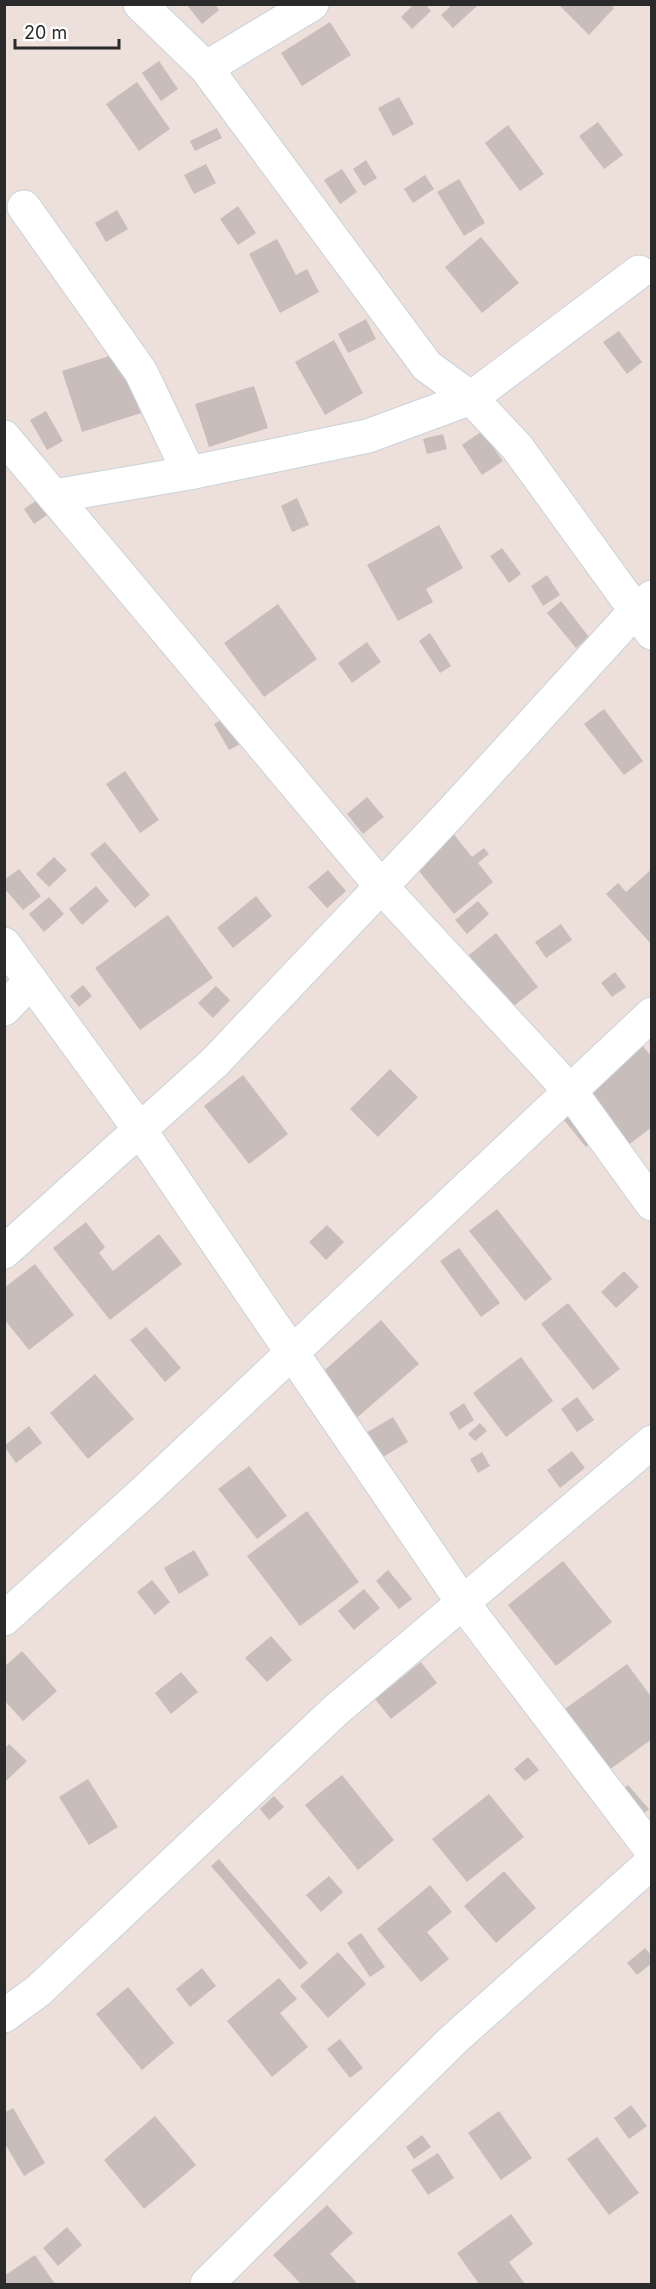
<svg xmlns="http://www.w3.org/2000/svg" width="656" height="2289" font-family="Inter,sans-serif">
	<style>
		.building { fill: #c8bdba }
		.lines { fill: none; stroke-linecap: round; stroke-linejoin: round }
		.minor-casing { stroke: #c9d3dc; stroke-width: 35 }
		.minor { stroke: #fff; stroke-width: 33 }
	</style>
	<rect width="100%" height="100%" fill="#eddfda"/>
	<path class="building" d="M186,4h29l4,6 -17,14z
		M414,4h11l6,7 -19,18 -11,-12z
		M453,4h22l2,2 -24,22 -12,-13z
		M558,4h52l4,4 -25,27z
		M330,22l21,33 -49,31 -21,-33z
		M159,61l19,28 -17,12 -19,-28z
		M137,82l33,47 -31,22 -33,-47z
		M399,97l15,27 -21,12 -15,-28z
		M598,122l25,33 -19,14 -25,-33z
		M508,125l36,49 -24,17 -35,-48z
		M217,128l5,10 -27,13 -5,-10z
		M366,160l11,18 -13,8 -11,-17z
		M206,164l10,19 -22,11 -10,-19z
		M342,169l15,23 -17,12 -16,-24z
		M425,175l9,14 -21,14 -9,-14z
		M459,179l26,44 -21,13 -27,-44z
		M238,206l18,27 -18,12 -18,-26z
		M117,210l11,19 -22,13 -11,-19z
		M481,237l38,46 -37,30 -37,-46z
		M277,239l19,36 11,-6 12,23 -39,21 -31,-59z
		M366,319l10,20 -28,14 -10,-19z
		M619,331l23,31 -15,12 -24,-32z
		M334,340l29,53 -38,22 -30,-53z
		M122,352l19,61 -59,19 -20,-61z
		M254,386l14,42 -59,19 -14,-43z
		M46,411l17,30 -16,9 -17,-30z
		M482,431l21,30 -21,14 -20,-30z
		M443,434l4,15 -20,5 -4,-15z
		M47,493l10,15 -23,16 -10,-15z
		M297,498l12,27 -17,7 -11,-26z
		M439,525l24,43 -37,21 7,13 -35,19 -31,-56z
		M502,548l19,26 -12,9 -19,-27z
		M547,575l13,20 -17,11 -12,-20z
		M561,601l28,36 -13,11 -29,-35z
		M278,604l39,55 -53,38 -40,-54z
		M430,633l21,33 -11,7 -21,-32z
		M367,642l14,20 -29,21 -14,-20z
		M604,709l39,52 -19,14 -40,-51z
		M231,714l15,27 -17,9 -15,-26z
		M125,771l34,49 -19,13 -34,-49z
		M367,797l17,20 -21,17 -16,-20z
		M452,832l20,25 12,-9 5,6 -11,9 15,19 -39,32 -41,-50z
		M105,842l45,53 -15,13 -45,-54z
		M54,857l13,13 -18,17 -13,-13z
		M19,869l22,27 -18,14 -19,-22v-8z
		M652,869v76l-46,-51 12,-11 8,9z
		M328,870l18,21 -19,17 -19,-21z
		M96,886l13,15 -27,24 -13,-16z
		M256,896l16,20 -39,32 -16,-20z
		M49,897l15,17 -20,18 -15,-18z
		M478,901l11,13 -22,20 -12,-14z
		M168,915l45,63 -73,52 -45,-62z
		M561,924l11,16 -26,18 -11,-16z
		M496,933l42,54 -27,21 -42,-53z
		M615,972l11,15 -14,10 -11,-14z
		M83,985l9,11 -13,11 -9,-11z
		M216,986l14,14 -17,18 -15,-15z
		M642,1045l10,12v70l-25,19 -44,-54z
		M390,1069l28,28 -40,40 -28,-28z
		M243,1075l45,59 -39,30 -45,-58z
		M573,1103l26,32 -13,12 -27,-33z
		M497,1209l55,70 -27,22 -56,-70z
		M86,1222l19,25 -6,6 14,18 46,-37 23,30 -72,56 -57,-72z
		M327,1225l17,17 -18,18 -17,-18z
		M459,1248l41,55 -19,14 -41,-56z
		M35,1264l39,51 -45,35 -25,-31v-31z
		M624,1271l15,16 -23,21 -15,-16z
		M568,1303l52,66 -27,21 -52,-66z
		M381,1320l38,44 -66,57 -37,-43z
		M146,1327l35,41 -16,14 -35,-42z
		M521,1357l32,44 -47,36 -33,-44z
		M95,1374l39,45 -46,40 -38,-46z
		M577,1397l17,23 -17,12 -16,-23z
		M464,1403l10,17 -15,10 -10,-17z
		M393,1417l15,25 -32,19 -15,-25z
		M480,1423l7,8 -12,10 -7,-7z
		M29,1426l13,17 -26,20 -12,-17z
		M572,1451l13,17 -25,20 -13,-18z
		M482,1452l8,14 -12,7 -8,-14z
		M249,1466l38,50 -30,23 -39,-50z
		M307,1511l52,71 -59,44 -53,-70z
		M194,1550l15,25 -30,19 -15,-26z
		M563,1561l49,61 -56,44 -48,-61z
		M388,1570l24,29 -13,10 -23,-28z
		M152,1580l18,22 -15,13 -18,-23z
		M364,1589l16,19 -26,22 -16,-19z
		M271,1636l21,24 -25,22 -22,-24z
		M22,1651l35,40 -34,30 -19,-21v-33z
		M421,1662l16,21 -46,36 -16,-20z
		M627,1664l25,34v41l-50,36 -44,-61z
		M181,1672l17,20 -27,22 -16,-21z
		M9,1744l18,17 -23,22v-34z
		M528,1757l11,13 -14,11 -11,-12z
		M342,1775l52,65 -36,30 -53,-65z
		M88,1779l30,48 -29,18 -30,-48z
		M628,1785l21,24 -16,13 -20,-25z
		M489,1794l35,43 -57,45 -35,-43z
		M274,1796l10,11 -15,13 -9,-11z
		M219,1859l89,104 -8,7 -89,-104z
		M504,1871l32,37 -40,35 -32,-37z
		M329,1876l14,16 -22,20 -15,-17z
		M430,1885l22,27 -25,20 22,27 -28,23 -44,-53z
		M361,1933l24,34 -15,10 -23,-34z
		M645,1948l7,8v7l-15,12 -10,-12z
		M338,1952l28,32 -38,34 -28,-32z
		M202,1968l14,18 -26,21 -14,-18z
		M279,1978l18,21 -17,14 28,34 -36,30 -45,-56z
		M128,1987l46,56 -32,27 -46,-56z
		M340,2039l23,29 -13,10 -23,-29z
		M631,2105l16,21 -18,13 -15,-21z
		M13,2108l32,55 -21,13 -20,-34v-29z
		M499,2111l33,47 -31,22 -33,-47z
		M155,2116l41,49 -52,44 -40,-49z
		M422,2135l9,12 -17,12 -8,-12z
		M597,2137l42,56 -30,22 -42,-56z
		M438,2153l16,25 -26,17 -17,-25z
		M327,2205l26,28 -23,21 26,28 -2,2h-53l-28,-29z
		M511,2214l22,30 -24,18 16,22h-46l-22,-31z
		M67,2227l15,18 -24,21 -15,-18z
		M35,2255l20,29h-51v-8z"/>
	<g class="lines">
		<g class="minor-casing">
			<path id="minor" d="M140,4l66,64 221,298 44,32 46,49 135,186
				M206,68l106,-64
				M24,207l117,165 48,101
				M4,437l376,448 191,207 81,112
				M54,496l135,-23 179,-37 103,-38 168,-126
				M4,944l136,186 323,473 189,248
				M4,1009l27,-28
				M4,1252l211,-190 234,-247 187,-205 16,-13
				M4,1619l141,-128 507,-477
				M4,2016l34,-25 298,-281 316,-268
				M207,2284l246,-244 199,-178"/>
		</g>
		<use href="#minor" class="minor"/>
	</g>
	<rect width="656" height="2289" fill="none" stroke="#2a2a2a" stroke-width="12"/>
	<path d="M15 39v9h104v-9" fill="none" stroke="#2a2a2a" stroke-width="3"/>
	<text x="24" y="39" font-size="18" fill="#2a2a2a" stroke="#ffffff" stroke-width="4.5" paint-order="stroke">20 m</text>
</svg>
